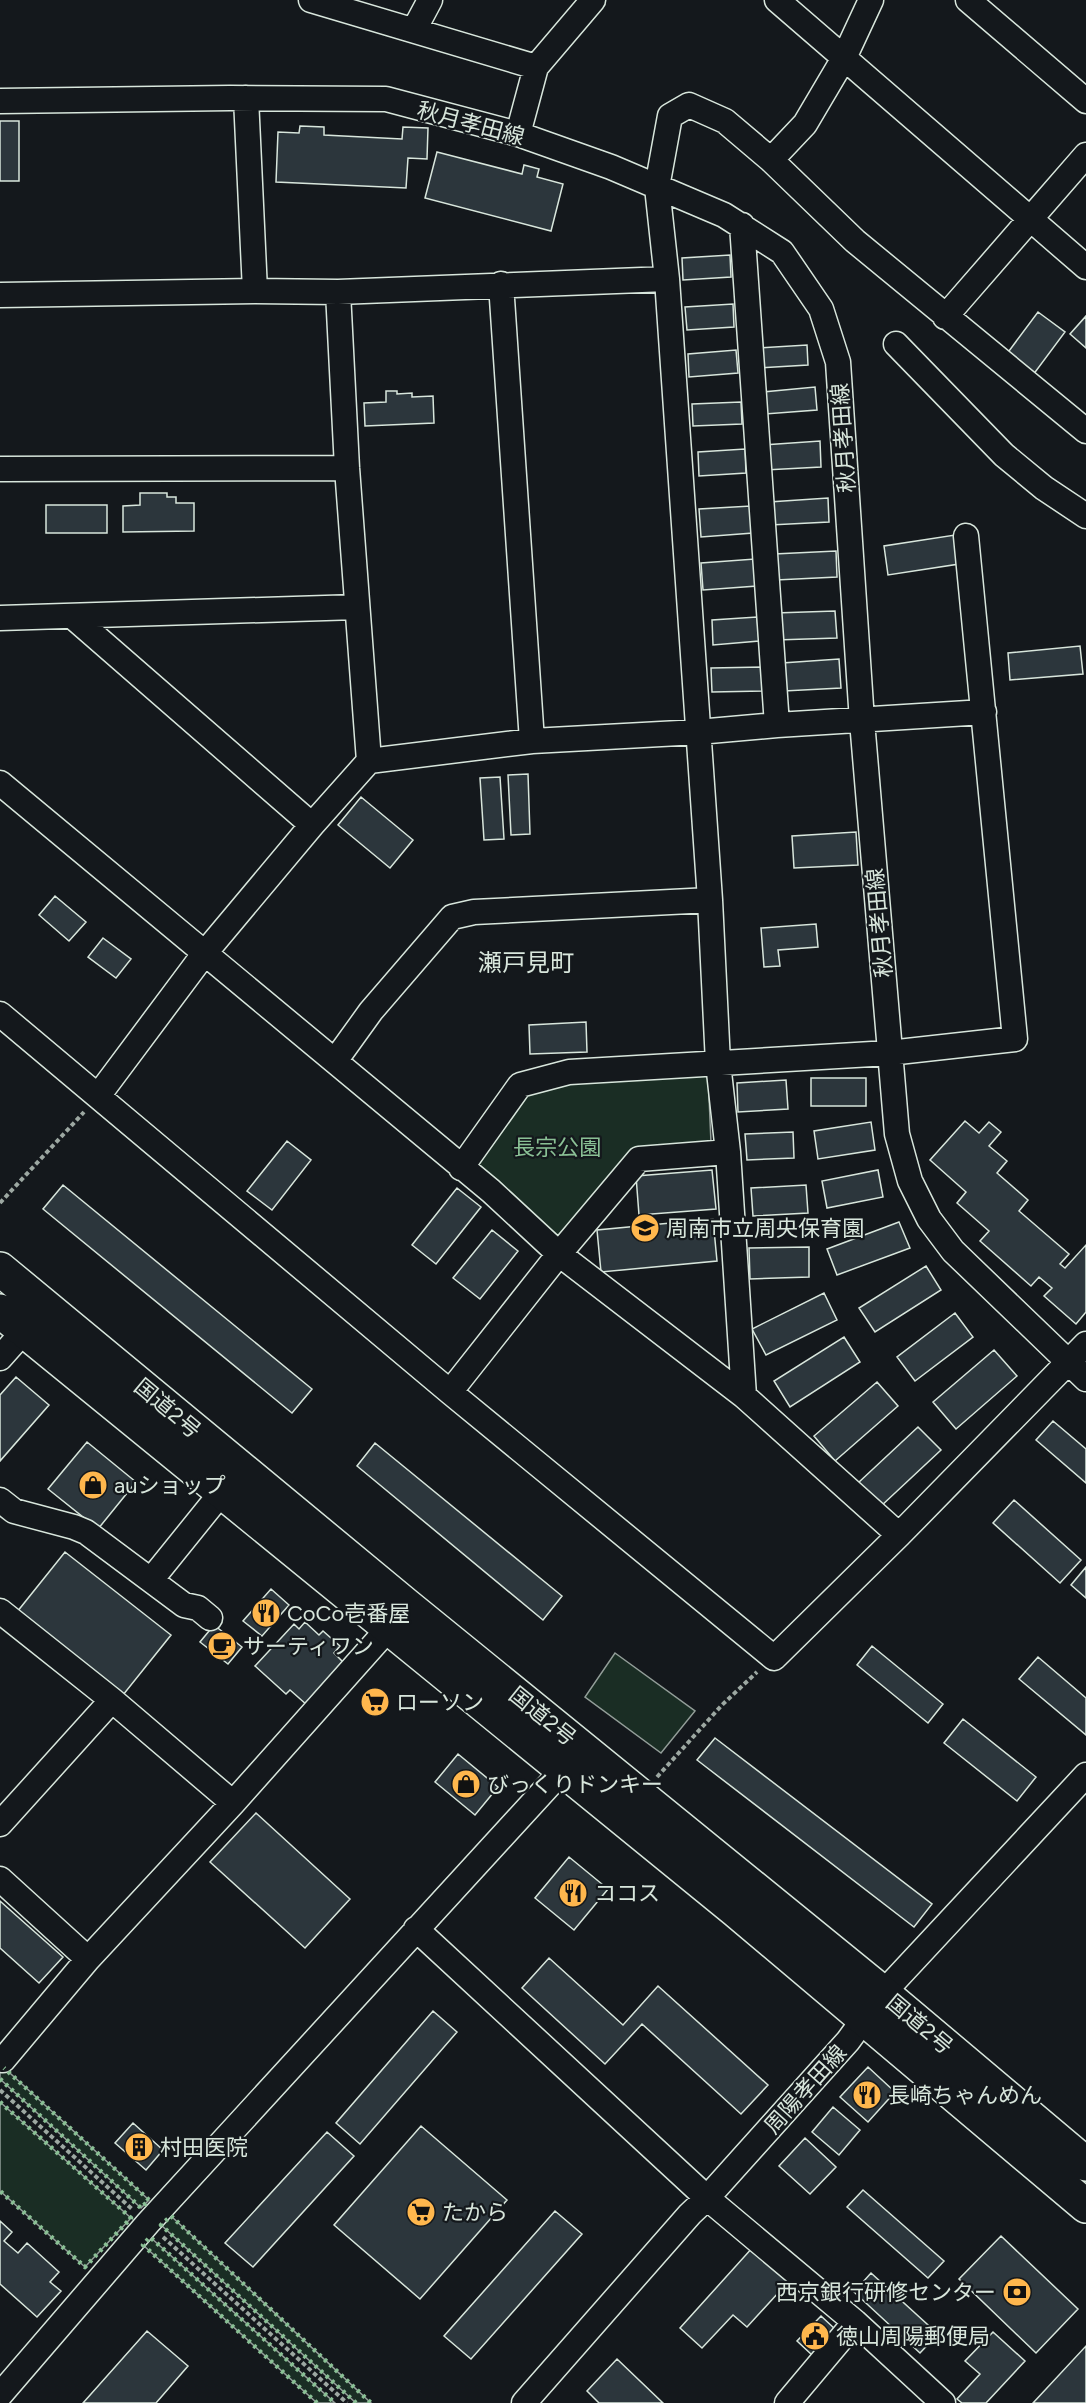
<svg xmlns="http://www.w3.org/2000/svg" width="1086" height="2403" font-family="Figtree,'Noto Sans JP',sans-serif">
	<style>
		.green { fill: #1a2d24; stroke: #939e99; stroke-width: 1.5 }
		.building { fill: #2c363c; stroke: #d8e6dc; stroke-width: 1.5 }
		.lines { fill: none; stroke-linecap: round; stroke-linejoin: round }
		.minor-casing { stroke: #d8e6dc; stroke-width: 27 }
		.highway-casing { stroke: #d8e6dc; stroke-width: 36 }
		.path { stroke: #9da8a2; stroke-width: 4; stroke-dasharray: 4.5 3; stroke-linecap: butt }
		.minor { stroke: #14181c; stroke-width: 24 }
		.highway { stroke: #14181c; stroke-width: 33 }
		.hedge { stroke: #8ac095; stroke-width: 4.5; stroke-dasharray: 3 4.5; stroke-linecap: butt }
		.labels { text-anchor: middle; stroke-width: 4.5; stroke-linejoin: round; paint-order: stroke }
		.street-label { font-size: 22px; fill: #d8e6dc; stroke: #14181c }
		.park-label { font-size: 22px; fill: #8ac095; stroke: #14181c }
		.poi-label { font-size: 22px; fill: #d8e6dc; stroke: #14181c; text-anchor: start }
		.neighbourhood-label { font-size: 24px; fill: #d8e6dc; stroke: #14181c }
	</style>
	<rect width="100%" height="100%" fill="#14181c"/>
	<path class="green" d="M708,1073l3,70 -70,4 -84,93 -83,-78 49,-69 33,-10z
		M615,1653l80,58 -34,42 -76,-56z
		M0,2064l149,136 -8,8 -141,-129z
		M0,2102l131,116 -46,49 -85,-76z
		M171,2216l200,187h-15l-195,-178z
		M150,2237l185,166h-18l-174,-158z"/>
	<path class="building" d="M0,121h19v60h-19z
		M300,126l24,1v8l78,4 1,-12 25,1 -1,31 -19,-1 -2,30 -130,-6 2,-50 21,1z
		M437,152l85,22 2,-9 15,4 -2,8 26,7 -12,47 -126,-33z
		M730,255l1,22 -48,3 -1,-22z
		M733,304l1,23 -47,3 -2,-23z
		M1038,312l27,20 -32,43 -27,-20z
		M1086,316v32l-16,-14z
		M807,345l1,20 -49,3 -1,-20z
		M736,350l2,23 -49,4 -1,-23z
		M815,387l2,23 -52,4 -2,-22z
		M386,391h11v3l15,-1v4l21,-1 1,27 -69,3 -1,-23 22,-1z
		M741,402l1,22 -49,2 -1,-22z
		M820,441l1,26 -56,3 -2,-25z
		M745,449l1,24 -47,3 -1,-24z
		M140,493h27v4h9v6h18v28l-71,1v-26l17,-1z
		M828,498l1,24 -59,3 -1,-23z
		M46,505h61v28h-61z
		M751,506l2,27 -52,4 -2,-28z
		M955,535l4,29 -71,11 -4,-29z
		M836,551l1,26 -61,3 -2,-26z
		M755,559l2,27 -54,4 -2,-27z
		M835,611l2,27 -61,2 -1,-27z
		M757,617l2,24 -46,4 -1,-25z
		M1080,646l3,28 -73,6 -2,-27z
		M839,659l2,29 -57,3 -2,-28z
		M763,667l1,24 -52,1 -1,-24z
		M528,774l2,60 -19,1 -3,-60z
		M500,777l4,62 -20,1 -4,-62z
		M361,797l52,43 -23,28 -52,-43z
		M856,832l2,33 -64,3 -2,-32z
		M55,896l31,26 -17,19 -30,-26z
		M816,924l2,23 -40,3 2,16 -16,1 -3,-39z
		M103,938l28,21 -15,19 -28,-21z
		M586,1022l1,30 -57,2 -1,-29z
		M811,1078h55v28h-55z
		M786,1080l2,29 -50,3 -1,-29z
		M965,1121l14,12 10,-11 12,10 -12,14 18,15 -10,12 31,27 -9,11 50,43 -9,10 5,4 21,-23v67l-10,12 -32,-28 8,-8 -13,-11 -8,9 -51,-45 9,-10 -32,-28 9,-11 -36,-32z
		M871,1122l4,28 -57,9 -4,-28z
		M793,1132l1,26 -47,2 -2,-26z
		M287,1141l24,19 -39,50 -25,-19z
		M712,1170l4,39 -77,6 -3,-39z
		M878,1170l5,27 -56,11 -5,-27z
		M63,1185l249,204 -20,24 -249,-204z
		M806,1185l2,28 -55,3 -2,-28z
		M457,1188l24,19 -45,57 -24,-19z
		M713,1219l4,42 -116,11 -4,-42z
		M899,1222l11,26 -73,27 -10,-26z
		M492,1230l26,21 -38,48 -27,-21z
		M809,1247v30l-59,2 -1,-31z
		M926,1266l15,24 -66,42 -16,-24z
		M824,1293l13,27 -71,35 -14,-26z
		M955,1313l18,24 -58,44 -18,-24z
		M844,1337l16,25 -70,45 -16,-26z
		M994,1350l23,26 -61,53 -23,-27z
		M16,1377l33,28 -49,56v-66z
		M877,1382l21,24 -63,55 -21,-25z
		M1053,1421l33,28v34l-50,-43z
		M918,1427l23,23 -61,57 -22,-24z
		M87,1442l49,40 -38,47 -50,-40z
		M375,1443l187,153 -19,24 -186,-154z
		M1014,1500l67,60 -21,23 -67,-60z
		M65,1552l106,83 -48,60 -106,-83z
		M1086,1567v31l-15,-13z
		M271,1589l18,16 -27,31 -19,-15z
		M305,1622l14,13 4,-4 17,15 -6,7 11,11 -38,41 -17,-15 -4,4 -31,-28 39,-42 5,5z
		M214,1625l28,22 -14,17 -28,-22z
		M872,1646l71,58 -15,19 -71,-58z
		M1038,1657l48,41v37l-67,-56z
		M963,1719l73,58 -19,24 -73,-58z
		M715,1738l217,166 -18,23 -217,-167z
		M458,1754l40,33 -23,28 -40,-33z
		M256,1813l94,86 -45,49 -95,-86z
		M569,1857l39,32 -34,41 -39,-32z
		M0,1901l63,56 -24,26 -39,-35z
		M549,1958l74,67 35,-39 110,99 -27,29 -99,-90 -37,40 -83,-76z
		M433,2011l24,21 -97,112 -24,-21z
		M868,2067l27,25 -27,30 -28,-25z
		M833,2107l27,23 -21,25 -27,-23z
		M133,2123l30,27 -17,20 -31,-27z
		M421,2126l86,74 -87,99 -86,-74z
		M327,2132l27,24 -101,111 -28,-24z
		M805,2138l31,29 -26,27 -31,-28z
		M863,2190l81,71 -16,17 -81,-71z
		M555,2211l27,23 -111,125 -27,-23z
		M0,2221l12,11 -8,9 14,12 9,-10 32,29 -9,10 11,9 -24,26 -37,-33z
		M1001,2236l77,73 -42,44 -77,-74z
		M753,2247l37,33 -43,47 -14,-12 -31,33 -22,-20z
		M871,2273l67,61 -18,19 -66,-61z
		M821,2316l14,13 -23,26 -15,-14z
		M147,2331l41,35 -32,37h-73z
		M993,2332l32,29 -39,42h-24l-5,-4 23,-25 -15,-13z
		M1086,2346v57h-53z
		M617,2359l46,44h-64l-12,-12z"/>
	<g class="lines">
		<g class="minor-casing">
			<path id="minor" d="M311,0l225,67
				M777,0l309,267
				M968,0l118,101
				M414,30l16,-30
				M246,98l9,193
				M0,101l230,-3 156,1 132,35 93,33 113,48 58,37 39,57 17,53 24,359 35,413 13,47 19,38 24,32 133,128
				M518,134l18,-67 57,-67
				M771,160l34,-36 39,-66 27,-58
				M742,225l35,500
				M501,284l31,457
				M338,292l9,176 22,293
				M0,295l255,-4 83,1 329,-13
				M945,317l141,-162
				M896,344l108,111 40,33 42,28
				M0,469l347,-1
				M72,616l240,209
				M0,618l357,-11
				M0,783l491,408 68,63 185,142 155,139
				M0,1014l450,378 324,266 125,-123 187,-191
				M335,1061l36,-50 81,-94 22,-5 236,-12
				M98,1096l106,-142 108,-129 57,-64 163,-20 166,-9 79,-7 207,-13
				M461,1168l59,-83 49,-13 320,-19 126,-14 -49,-503
				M0,1358l24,-27
				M450,1392l109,-138 80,-95 89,-7
				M744,1396l-16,-244 -10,-89 -8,-163 -43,-621 -10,-92 13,-71 19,-11 36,16 46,39 84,81 231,190
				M0,1500l14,11 60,16 12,5 98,73 14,3 12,10
				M151,1580l71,-88
				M0,1611l112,89 121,103
				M0,1824l112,-124
				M0,1879l88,80
				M416,1929l291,269 148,124 88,81
				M0,2057l3,3 85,-101 145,-156 155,-174
				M0,2395l148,-172 415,-453
				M524,2403l166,-189 17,-16 141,-157 35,-48 203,-218
				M787,2403l68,-81"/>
		</g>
		<g class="highway-casing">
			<path id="highway" d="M0,1269l406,336 477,388 203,171
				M0,1311l735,599 351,296"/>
		</g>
		<path class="path" d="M0,1203l84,-91
			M657,1777l65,-72 35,-33
			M0,2090l133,120
			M163,2237l184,166"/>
		<use href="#minor" class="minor"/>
		<use href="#highway" class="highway"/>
		<path class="hedge" d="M0,2079l141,129 8,-8 -145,-132
			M0,2102l131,116 -46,49 -85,-76
			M317,2403l-174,-158 7,-8 185,166
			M356,2403l-195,-178 10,-9 200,187"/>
	</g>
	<defs>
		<g id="school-disc" transform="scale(1.5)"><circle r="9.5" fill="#ffb74d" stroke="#14181c"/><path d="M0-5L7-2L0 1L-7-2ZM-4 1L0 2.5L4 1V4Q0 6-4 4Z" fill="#111"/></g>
		<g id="shop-disc" transform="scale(1.5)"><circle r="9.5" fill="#ffb74d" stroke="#14181c"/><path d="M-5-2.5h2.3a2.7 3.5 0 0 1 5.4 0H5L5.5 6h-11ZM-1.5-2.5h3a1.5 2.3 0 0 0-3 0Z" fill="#111"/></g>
		<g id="restaurant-disc" transform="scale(1.5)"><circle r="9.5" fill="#ffb74d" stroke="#14181c"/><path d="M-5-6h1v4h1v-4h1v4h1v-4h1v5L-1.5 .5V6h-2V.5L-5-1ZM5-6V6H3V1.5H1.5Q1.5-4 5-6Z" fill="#111"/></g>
		<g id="cafe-disc" transform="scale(1.5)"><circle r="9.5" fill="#ffb74d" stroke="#14181c"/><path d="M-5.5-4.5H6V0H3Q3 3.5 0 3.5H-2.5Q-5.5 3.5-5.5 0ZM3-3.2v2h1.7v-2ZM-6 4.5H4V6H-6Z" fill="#111"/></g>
		<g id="supermarket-disc" transform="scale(1.5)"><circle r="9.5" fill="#ffb74d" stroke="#14181c"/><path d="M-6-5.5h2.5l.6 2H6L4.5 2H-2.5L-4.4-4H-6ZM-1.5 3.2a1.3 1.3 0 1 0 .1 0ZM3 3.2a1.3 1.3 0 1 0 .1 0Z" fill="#111"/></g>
		<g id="building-disc" transform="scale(1.5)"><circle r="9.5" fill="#ffb74d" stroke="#14181c"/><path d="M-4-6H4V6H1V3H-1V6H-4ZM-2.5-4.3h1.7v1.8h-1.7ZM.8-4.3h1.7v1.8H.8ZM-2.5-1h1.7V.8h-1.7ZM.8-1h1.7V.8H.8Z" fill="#111"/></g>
		<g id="bank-disc" transform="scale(1.5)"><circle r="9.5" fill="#ffb74d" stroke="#14181c"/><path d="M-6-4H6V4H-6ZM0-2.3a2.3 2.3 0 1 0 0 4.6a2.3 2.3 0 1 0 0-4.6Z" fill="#111"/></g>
		<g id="civic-disc" transform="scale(1.5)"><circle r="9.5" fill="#ffb74d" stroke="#14181c"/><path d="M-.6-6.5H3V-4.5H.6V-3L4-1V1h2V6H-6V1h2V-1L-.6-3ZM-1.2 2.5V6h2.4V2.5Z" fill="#111"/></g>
	</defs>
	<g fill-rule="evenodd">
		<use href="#school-disc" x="645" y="1228"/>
		<use href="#shop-disc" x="93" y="1485"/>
		<use href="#restaurant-disc" x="266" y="1613"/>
		<use href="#cafe-disc" x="222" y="1646"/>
		<use href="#supermarket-disc" x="375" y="1702"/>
		<use href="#shop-disc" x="466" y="1784"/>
		<use href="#restaurant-disc" x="573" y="1893"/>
		<use href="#restaurant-disc" x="867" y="2095"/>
		<use href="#building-disc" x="139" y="2147"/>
		<use href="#supermarket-disc" x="421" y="2212"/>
		<use href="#bank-disc" x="1017" y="2292"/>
		<use href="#civic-disc" x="815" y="2336"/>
	</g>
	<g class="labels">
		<g class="street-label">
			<text transform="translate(471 123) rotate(15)" y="8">秋月孝田線</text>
			<text transform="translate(843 438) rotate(-94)" y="8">秋月孝田線</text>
			<text transform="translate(879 923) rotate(-95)" y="8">秋月孝田線</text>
			<text transform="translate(168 1408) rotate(40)" y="8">国道2号</text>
			<text transform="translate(543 1716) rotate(39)" y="8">国道2号</text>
			<text transform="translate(920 2024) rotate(40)" y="8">国道2号</text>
			<text transform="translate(805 2089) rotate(-48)" y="8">周陽孝田線</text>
		</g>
		<g class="park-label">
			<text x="557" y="1155">長宗公園</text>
		</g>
		<g class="poi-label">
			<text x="666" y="1236">周南市立周央保育園</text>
			<text x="114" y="1493">auショップ</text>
			<text x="287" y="1621">CoCo壱番屋</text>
			<text x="243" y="1654">サーティワン</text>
			<text x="396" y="1710">ローソン</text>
			<text x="487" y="1792">びっくりドンキー</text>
			<text x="594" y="1901">ココス</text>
			<text x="888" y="2103">長崎ちゃんめん</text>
			<text x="160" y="2155">村田医院</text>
			<text x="442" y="2220">たから</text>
			<text x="996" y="2300" text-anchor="end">西京銀行研修センター</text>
			<text x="836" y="2344">徳山周陽郵便局</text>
		</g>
		<g class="neighbourhood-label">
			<text x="526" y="971">瀬戸見町</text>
		</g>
	</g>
</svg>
